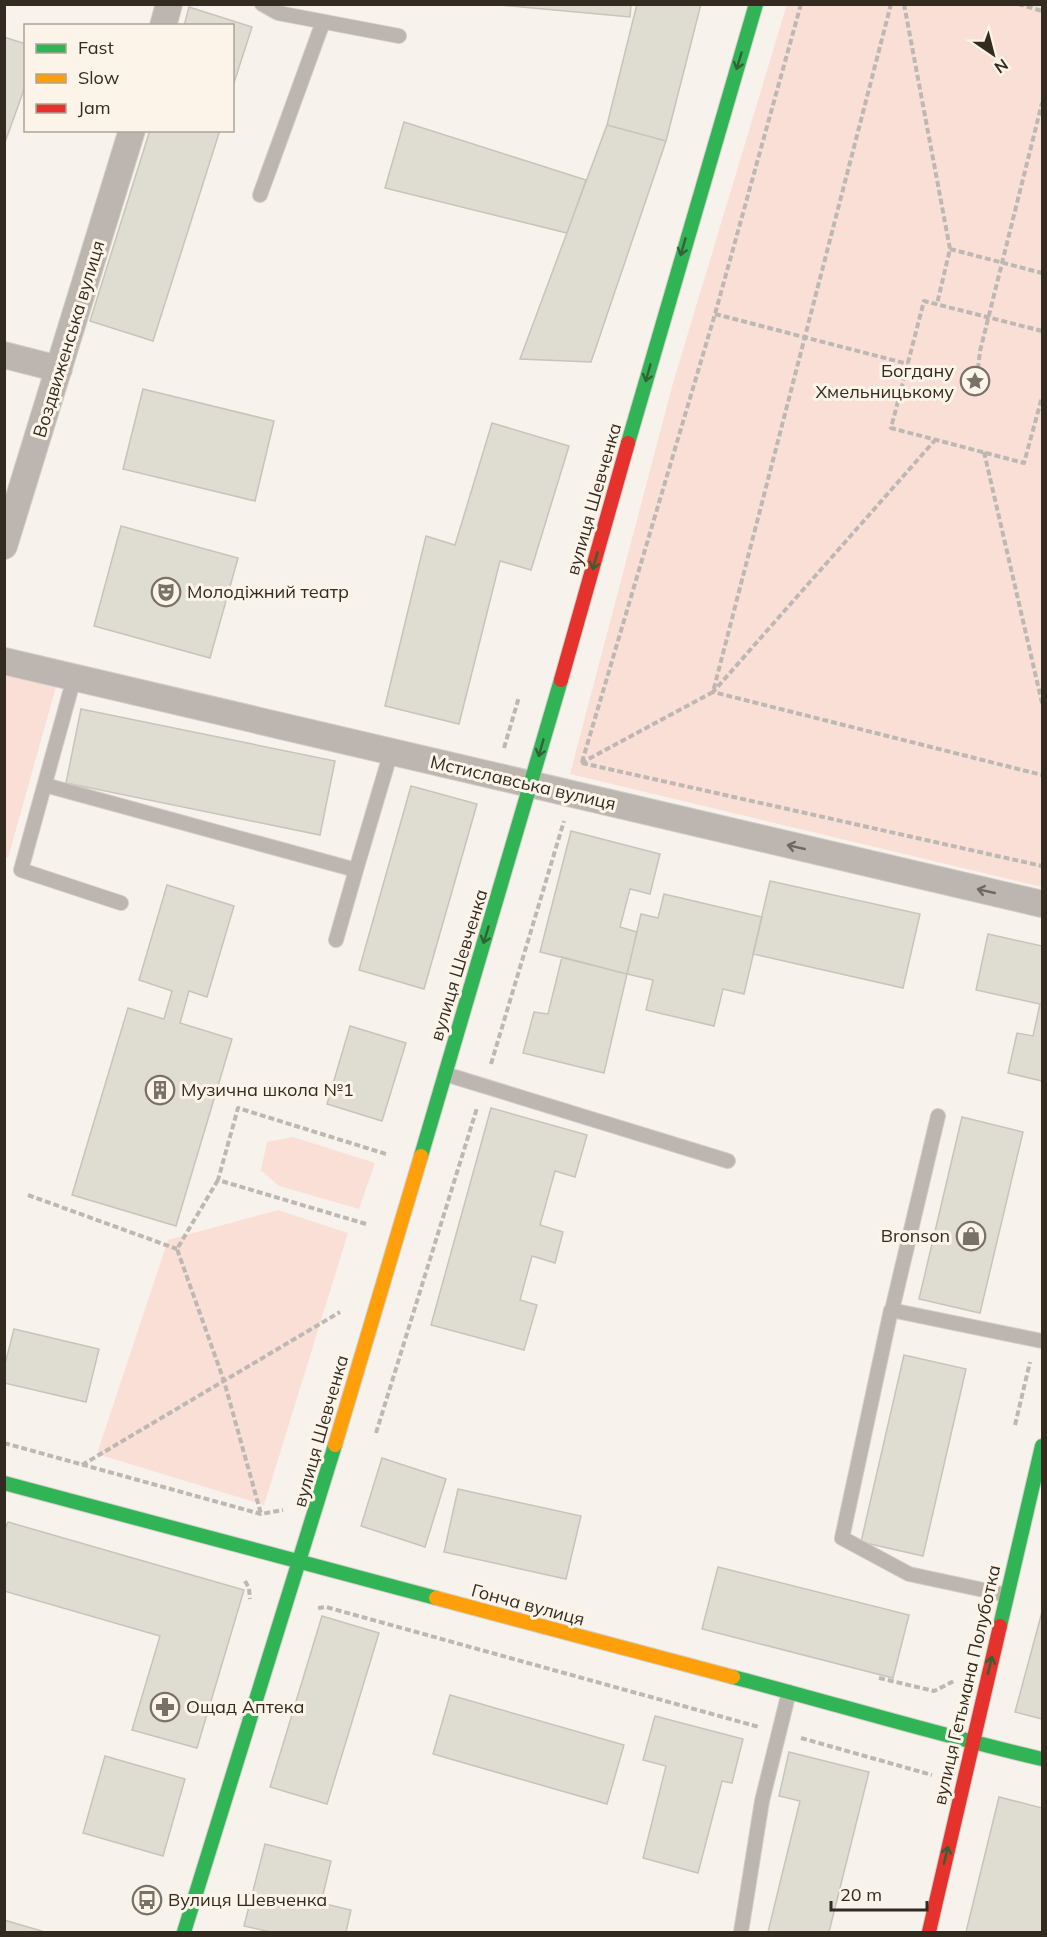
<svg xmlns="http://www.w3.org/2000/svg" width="1047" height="1937" font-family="Mulish,sans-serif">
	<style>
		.green { fill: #fadfd7 }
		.building { fill: #dfdcd2; stroke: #c7c4ba; stroke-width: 1.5 }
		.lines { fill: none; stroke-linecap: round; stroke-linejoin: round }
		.lane-casing { stroke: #d3cfc8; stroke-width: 16 }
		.street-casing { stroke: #d3cfc8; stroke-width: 28 }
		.fast-casing { stroke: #d3cfc8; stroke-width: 16 }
		.slow-casing { stroke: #d3cfc8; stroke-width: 16 }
		.jam-casing { stroke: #d3cfc8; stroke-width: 16 }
		.path { stroke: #bdb8b3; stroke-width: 4; stroke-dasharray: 6 3; stroke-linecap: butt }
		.lane { stroke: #bcb5b0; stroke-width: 14 }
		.street { stroke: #bcb5b0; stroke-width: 26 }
		.fast { stroke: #30b455; stroke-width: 14 }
		.slow { stroke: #ff9f0a; stroke-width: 14 }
		.jam { stroke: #e5322d; stroke-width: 14 }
		.oneway { stroke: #326235 }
		.oneway2 { stroke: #716961 }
		.labels { text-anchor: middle; stroke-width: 6; stroke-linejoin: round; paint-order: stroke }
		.street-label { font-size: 18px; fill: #332b20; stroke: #fcf4e8 }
		.poi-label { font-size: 18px; fill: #332b20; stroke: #fcf4e8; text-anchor: start }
	</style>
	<rect width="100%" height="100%" fill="#f7f3ec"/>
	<path class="green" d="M787,4l255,1v882l-472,-113 103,-391z
		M4,673l52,14 -48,171 -4,-1z
		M293,1137l82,26 -16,46 -80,-23 -18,-16 6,-28z
		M278,1210l70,23 -84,272 -167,-51 71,-214z"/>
	<path class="building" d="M489,4h142l-1,13z
		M637,4h64l-35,137 -59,-16z
		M189,7l63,20 -20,62v-63h-48z
		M4,37l22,7v40l-22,61z
		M404,122l182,58 -19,53 -182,-45z
		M607,125l59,16 -75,221 -71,-3z
		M150,130h70l-67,211 -63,-20z
		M143,389l131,32 -19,80 -132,-32z
		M492,423l77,23 -38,124 -31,-9 -41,163 -74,-18 41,-170 29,9z
		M121,526l117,32 -28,100 -116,-32z
		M81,709l254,52 -15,74 -254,-52z
		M411,786l66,18 -53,185 -65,-19z
		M571,831l89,23 -10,40 -20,-5 -10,38 17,5 -10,42 -87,-22z
		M770,881l150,33 -17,74 -150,-34z
		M167,885l67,21 -27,91 -18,-6 -9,32 52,16 -56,187 -104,-31 56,-187 36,11 8,-28 -33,-11z
		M664,894l98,23 -18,77 -21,-5 -9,37 -68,-16 7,-30 -26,-6 14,-60 17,4z
		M988,934l54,12v135l-34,-8 9,-40 16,3 7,-32 -64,-14z
		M562,957l65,17 -23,99 -81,-20 11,-41 14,2z
		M350,1026l56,17 -24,78 -55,-17z
		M491,1108l96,27 -12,42 -20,-6 -15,54 23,7 -8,31 -23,-7 -12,44 17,5 -13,45 -93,-25z
		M962,1117l61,15 -43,181 -61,-14z
		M14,1329l85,20 -13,53 -82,-19v-15z
		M904,1355l62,14 -43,187 -62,-14z
		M382,1458l64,21 -21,68 -64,-21z
		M458,1489l123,27 -15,63 -122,-27z
		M8,1522l236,68 -47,158 -65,-18 28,-94 -156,-45v-59z
		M718,1567l191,48 -16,63 -191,-49z
		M1042,1612v107l-27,-7z
		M322,1616l57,17 -52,171 -57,-17z
		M450,1695l174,50 -17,59 -174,-50z
		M655,1716l88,23 -11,44 -10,-2 -24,92 -55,-15 23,-92 -23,-6z
		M789,1752l80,20 -40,160h-61l32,-131 -21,-5z
		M105,1756l80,23 -22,77 -80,-23z
		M999,1797l43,11v124h-76z
		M265,1844l66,17 -10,42 30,7 -5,22h-75l-27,-6z
		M4,1920l41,12h-41z"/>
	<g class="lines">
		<g class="lane-casing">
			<path id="lane" d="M262,4l16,9 121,23
				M260,195l63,-173
				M74,678l-53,192 100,33
				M45,785l311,85 35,-118
				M336,940l20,-70
				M445,1074l283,87
				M892,1310l46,-194
				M1007,1595l-98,-21 -67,-36 49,-228 151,31
				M741,1932l21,-131 27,-109"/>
		</g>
		<g class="street-casing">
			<path id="street" d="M163,26l6,-22
				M4,355l55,14
				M4,546l128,-416
				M4,661l1038,243"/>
		</g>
		<g class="fast-casing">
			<path id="fast" d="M628,443l128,-439
				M421,1156l140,-476
				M4,1483l432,115
				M1000,1626l42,-180
				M733,1677c103,27 205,58 309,82
				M184,1932l151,-487"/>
		</g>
		<g class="slow-casing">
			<path id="slow" d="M335,1445l86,-289
				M436,1598l297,79"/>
		</g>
		<g class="jam-casing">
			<path id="jam" d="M561,680l67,-237
				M929,1932l71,-306"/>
		</g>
		<path class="path" d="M904,4l46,245 -13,55
			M1018,4l24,7
			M950,249l92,24
			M715,314l193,50
			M1042,331l-118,-30 -33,127 133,35 18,-66
			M978,369l2,-18 62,-248
			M936,439l-223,253 329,83
			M984,452l58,251
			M504,748l15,-51
			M582,762l133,-448 86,-310
			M581,763l132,-71 178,-688
			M582,763l460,103
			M491,1064l73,-243
			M218,1180l-41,69 47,132 37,133
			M28,1195l149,54
			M366,1224l-148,-44 20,-72 148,46
			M1015,1425l15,-63
			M376,1433l101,-325
			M4,1443l257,71 22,-4
			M82,1465l258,-153
			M245,1581l4,7 1,11
			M318,1608l8,-1 433,120
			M879,1678l55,13 20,-10
			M801,1738l131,37"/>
		<use href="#lane" class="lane"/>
		<use href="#street" class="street"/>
		<use href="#fast" class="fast"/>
		<use href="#slow" class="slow"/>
		<use href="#jam" class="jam"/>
	</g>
	<defs><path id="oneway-shaft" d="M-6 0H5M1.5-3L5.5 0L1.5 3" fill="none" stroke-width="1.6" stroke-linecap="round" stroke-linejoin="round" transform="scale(1.5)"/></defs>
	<g class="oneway">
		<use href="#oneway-shaft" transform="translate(739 61) rotate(107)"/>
		<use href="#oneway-shaft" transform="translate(683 247) rotate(106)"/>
		<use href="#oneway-shaft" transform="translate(648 373) rotate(106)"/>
		<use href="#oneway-shaft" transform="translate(595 561) rotate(106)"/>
		<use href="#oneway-shaft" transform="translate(541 748) rotate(106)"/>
		<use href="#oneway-shaft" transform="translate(486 935) rotate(107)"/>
		<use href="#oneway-shaft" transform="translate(990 1665) rotate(-76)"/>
		<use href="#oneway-shaft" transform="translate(946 1855) rotate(-77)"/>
	</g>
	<g class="oneway2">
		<use href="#oneway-shaft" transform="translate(796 847) rotate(-167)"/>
		<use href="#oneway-shaft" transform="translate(986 891) rotate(-167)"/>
	</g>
	<defs>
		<g id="sight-ring" transform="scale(1.5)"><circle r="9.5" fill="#fcf4e8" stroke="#787167" stroke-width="1.5"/><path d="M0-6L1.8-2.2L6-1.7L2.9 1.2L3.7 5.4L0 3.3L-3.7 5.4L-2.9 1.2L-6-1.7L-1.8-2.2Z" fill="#787167"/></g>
		<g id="theatre-ring" transform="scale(1.5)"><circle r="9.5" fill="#fcf4e8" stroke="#787167" stroke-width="1.5"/><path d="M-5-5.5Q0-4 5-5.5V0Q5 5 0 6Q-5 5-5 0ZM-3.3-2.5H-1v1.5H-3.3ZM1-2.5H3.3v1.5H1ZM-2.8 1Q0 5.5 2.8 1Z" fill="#787167"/></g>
		<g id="building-ring" transform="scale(1.5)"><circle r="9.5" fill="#fcf4e8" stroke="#787167" stroke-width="1.5"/><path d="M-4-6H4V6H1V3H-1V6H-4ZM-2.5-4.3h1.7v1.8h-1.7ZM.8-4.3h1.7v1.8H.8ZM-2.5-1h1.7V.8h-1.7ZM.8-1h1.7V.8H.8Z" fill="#787167"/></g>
		<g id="shop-ring" transform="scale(1.5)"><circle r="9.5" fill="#fcf4e8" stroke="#787167" stroke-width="1.5"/><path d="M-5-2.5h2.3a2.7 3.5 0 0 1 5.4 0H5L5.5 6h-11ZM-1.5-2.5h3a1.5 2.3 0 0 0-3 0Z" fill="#787167"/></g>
		<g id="pharmacy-ring" transform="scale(1.5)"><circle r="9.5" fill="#fcf4e8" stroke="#787167" stroke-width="1.5"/><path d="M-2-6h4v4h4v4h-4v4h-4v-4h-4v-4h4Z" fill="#787167"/></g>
		<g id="bus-ring" transform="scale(1.5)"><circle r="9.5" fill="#fcf4e8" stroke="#787167" stroke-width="1.5"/><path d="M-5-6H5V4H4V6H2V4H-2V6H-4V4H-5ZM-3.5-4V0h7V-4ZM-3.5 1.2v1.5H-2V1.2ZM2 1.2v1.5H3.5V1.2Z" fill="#787167"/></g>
	</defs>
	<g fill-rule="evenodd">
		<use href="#sight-ring" x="975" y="381"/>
		<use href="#theatre-ring" x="166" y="592"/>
		<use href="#building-ring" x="160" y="1090"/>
		<use href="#shop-ring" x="971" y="1236"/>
		<use href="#pharmacy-ring" x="165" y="1707"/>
		<use href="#bus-ring" x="147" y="1900"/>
	</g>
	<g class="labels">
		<g class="street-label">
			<text transform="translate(69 339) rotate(-73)" y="6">Воздвиженська вулиця</text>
			<text transform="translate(594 499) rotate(-74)" y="6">вулиця Шевченка</text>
			<text transform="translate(523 783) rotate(13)" y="6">Мстиславська вулиця</text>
			<text transform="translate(459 965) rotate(-73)" y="6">вулиця Шевченка</text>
			<text transform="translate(321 1431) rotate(-74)" y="6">вулиця Шевченка</text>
			<text transform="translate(528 1605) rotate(15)" y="6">Гонча вулиця</text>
			<text transform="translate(967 1685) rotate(-77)" y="6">вулиця Гетьмана Полуботка</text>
		</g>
		<g class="poi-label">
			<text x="954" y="377" text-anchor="end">Богдану<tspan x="954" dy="21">Хмельницькому</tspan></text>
			<text x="187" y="598">Молодіжний театр</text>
			<text x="181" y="1096">Музична школа №1</text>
			<text x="950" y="1242" text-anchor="end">Bronson</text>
			<text x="186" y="1713">Ощад Аптека</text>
			<text x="168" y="1906">Вулиця Шевченка</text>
		</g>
	</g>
	<rect width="1047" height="1937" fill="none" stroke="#332b20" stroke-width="12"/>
	<rect x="24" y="24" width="210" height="108" fill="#fcf4e8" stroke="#aca498" stroke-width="1.5"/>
	<rect x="36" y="44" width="30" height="9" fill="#30b455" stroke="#aca498" stroke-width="1.5"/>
	<text x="78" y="54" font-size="18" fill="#332b20">Fast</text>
	<rect x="36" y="74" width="30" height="9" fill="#ff9f0a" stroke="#aca498" stroke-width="1.5"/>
	<text x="78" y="84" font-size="18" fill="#332b20">Slow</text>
	<rect x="36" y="104" width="30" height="9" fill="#e5322d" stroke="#aca498" stroke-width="1.5"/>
	<text x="78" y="114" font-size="18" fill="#332b20">Jam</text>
	<g transform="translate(993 54) rotate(145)" stroke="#fcf4e8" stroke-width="4.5" paint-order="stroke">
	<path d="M0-4.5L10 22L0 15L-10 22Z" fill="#332b20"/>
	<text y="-9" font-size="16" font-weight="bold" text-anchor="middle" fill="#332b20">N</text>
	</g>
	<path d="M831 1901v9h96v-9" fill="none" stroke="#332b20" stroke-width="3"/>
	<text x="840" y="1901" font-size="18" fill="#332b20" stroke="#fcf4e8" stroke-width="4.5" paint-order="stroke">20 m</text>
</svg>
